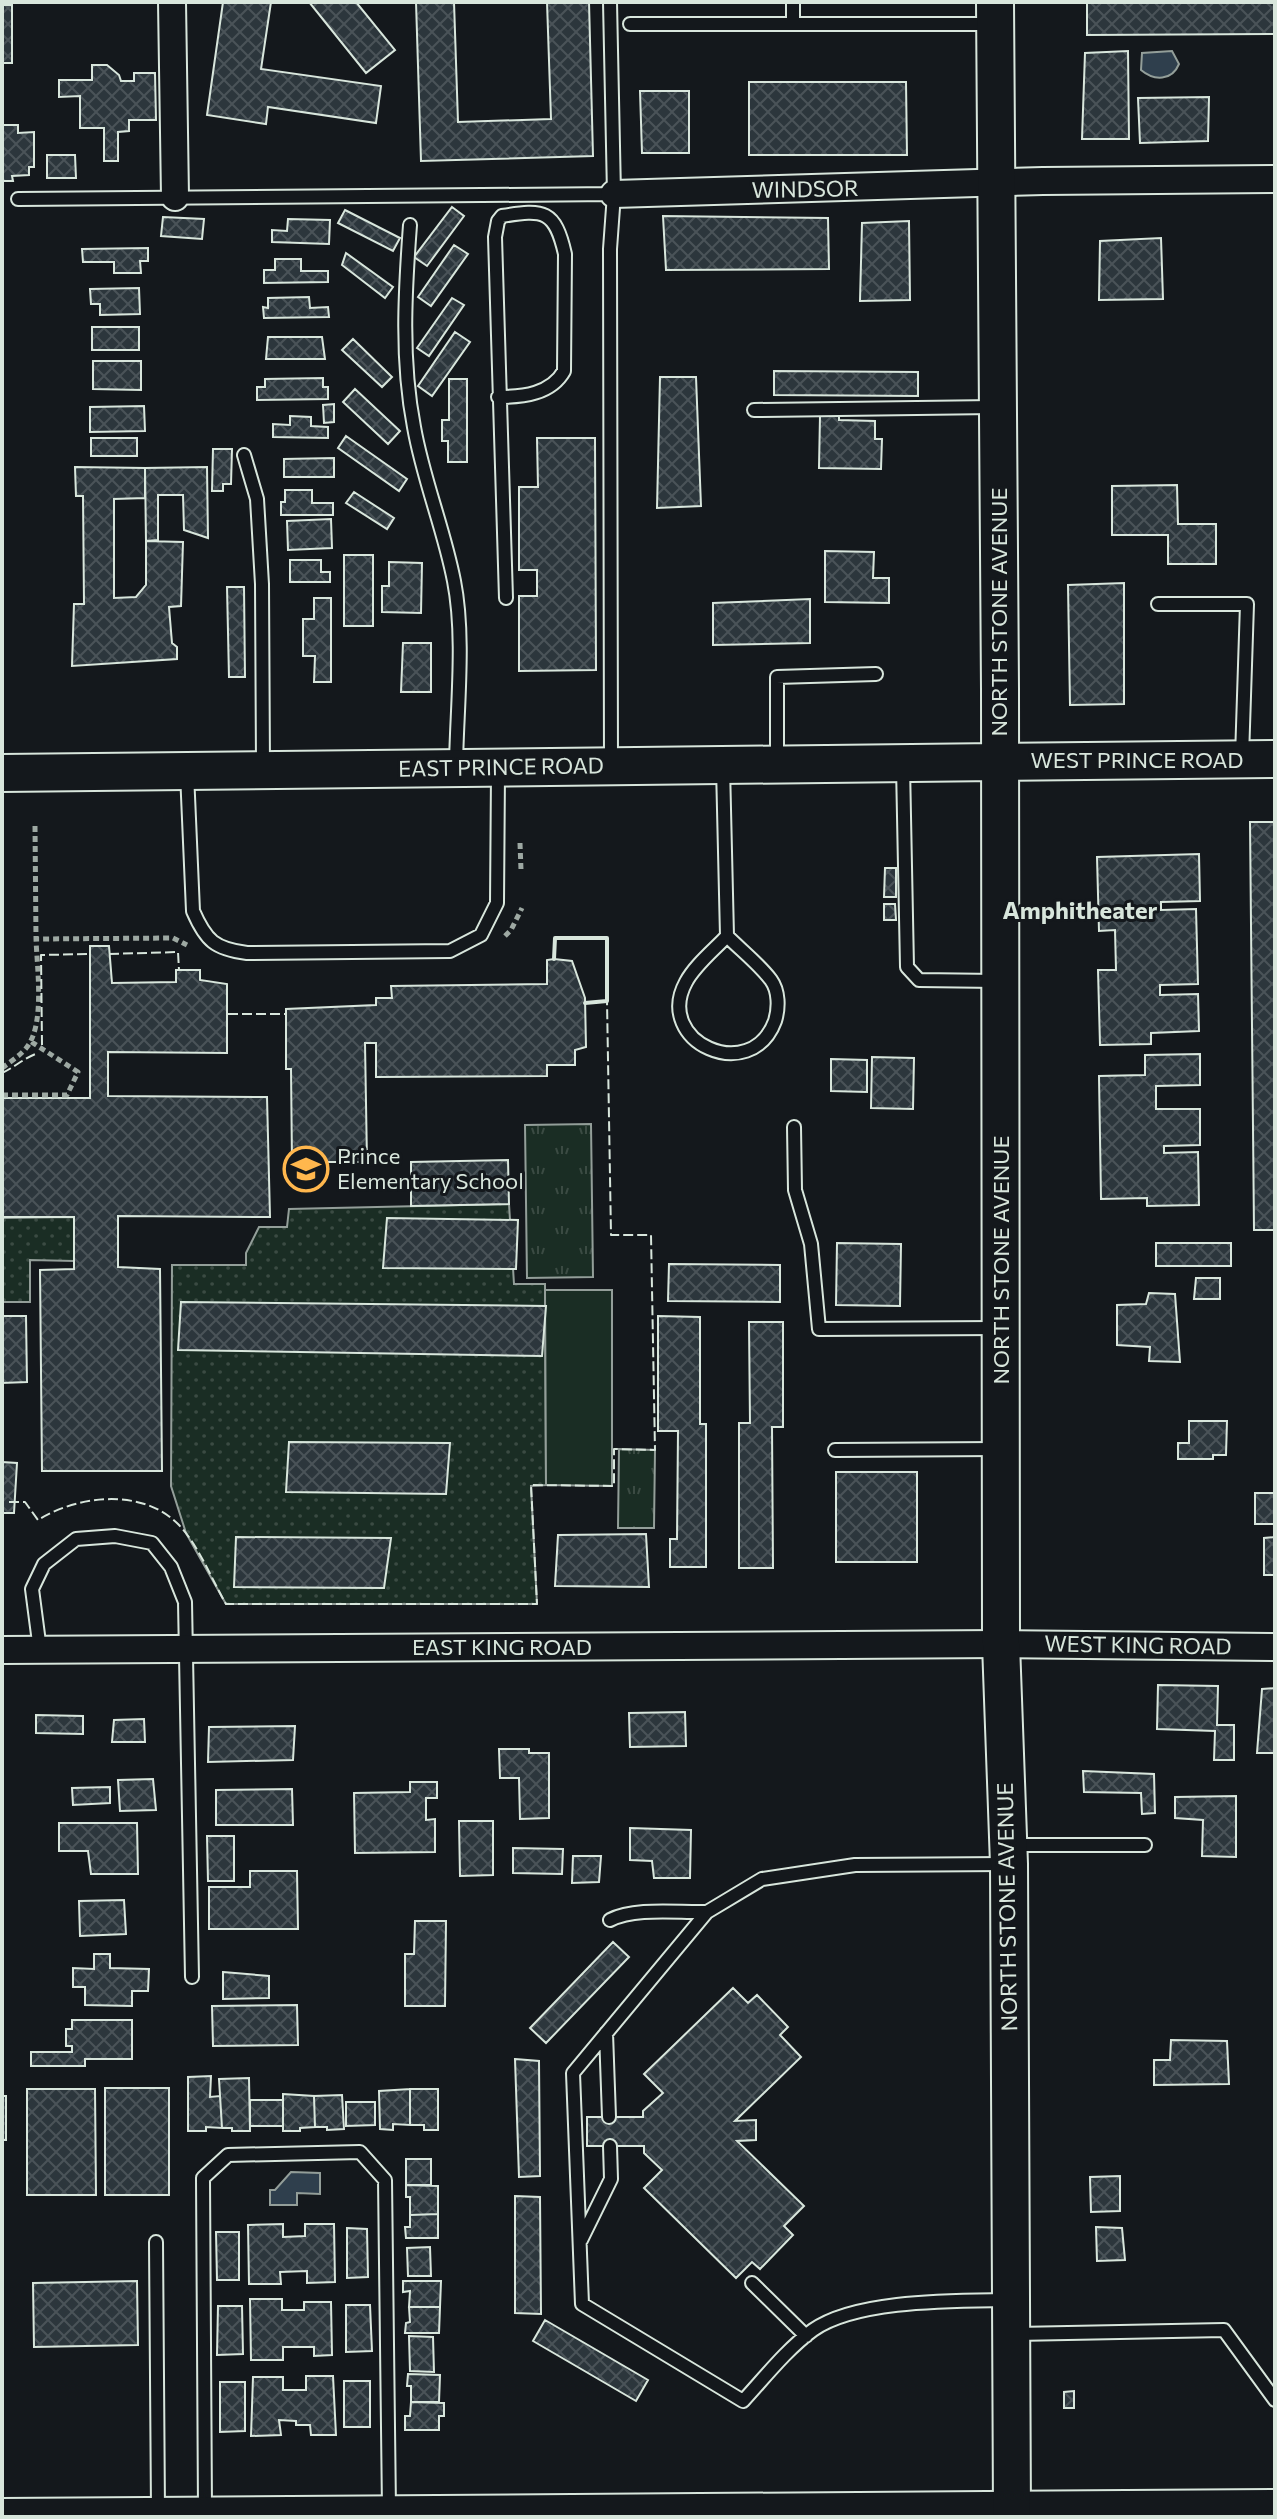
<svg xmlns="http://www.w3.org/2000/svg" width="1277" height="2519" font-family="Commissioner,sans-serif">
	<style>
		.grass { fill: url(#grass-dots); stroke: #939e99; stroke-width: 2 }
		.park { fill: url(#park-tufts); stroke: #939e99; stroke-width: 2 }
		.pitch { fill: #1a2d24; stroke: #939e99; stroke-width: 2 }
		.water { fill: #2f3f4d; stroke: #939e99; stroke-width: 2 }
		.building { fill: url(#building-cross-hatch); stroke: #d8e6dc; stroke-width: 2 }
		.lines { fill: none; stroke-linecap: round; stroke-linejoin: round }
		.service-casing { stroke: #d8e6dc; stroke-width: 16 }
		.minor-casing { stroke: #d8e6dc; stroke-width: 30 }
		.secondary-casing { stroke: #d8e6dc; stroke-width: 40 }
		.path { stroke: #9da8a2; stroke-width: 5; stroke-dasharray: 6 4; stroke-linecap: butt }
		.service { stroke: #14181c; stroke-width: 12 }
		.minor { stroke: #14181c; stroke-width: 26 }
		.secondary { stroke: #14181c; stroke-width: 36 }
		.fence { stroke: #d8e6dc; stroke-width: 2; stroke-dasharray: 10 4; stroke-linecap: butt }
		.wall { stroke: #d8e6dc; stroke-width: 4 }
		.labels { text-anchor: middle; stroke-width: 6; stroke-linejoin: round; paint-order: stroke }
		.street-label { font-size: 22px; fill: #d8e6dc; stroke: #14181c }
		.poi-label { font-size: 22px; fill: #d8e6dc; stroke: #14181c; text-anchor: start }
		.neighbourhood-label { font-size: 24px; font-weight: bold; fill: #d8e6dc; stroke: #14181c }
	</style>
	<defs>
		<pattern id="grass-dots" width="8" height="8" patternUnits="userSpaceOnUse" patternTransform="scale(2)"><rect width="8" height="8" fill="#1a2d24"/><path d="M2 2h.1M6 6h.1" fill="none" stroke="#3b4b43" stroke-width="1.8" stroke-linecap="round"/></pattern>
		<pattern id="park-tufts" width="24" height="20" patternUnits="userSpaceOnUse" patternTransform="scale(2)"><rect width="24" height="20" fill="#1a2d24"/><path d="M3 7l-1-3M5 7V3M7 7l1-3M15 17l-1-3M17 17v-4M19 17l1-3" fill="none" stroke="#3b4b43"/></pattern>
		<pattern id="building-cross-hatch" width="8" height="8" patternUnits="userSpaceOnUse" patternTransform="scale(2)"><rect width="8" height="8" fill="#2c363c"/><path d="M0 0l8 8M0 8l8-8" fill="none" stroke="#4a5358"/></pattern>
	</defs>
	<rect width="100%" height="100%" fill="#14181c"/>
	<path class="grass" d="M509,1204l5,80h31l1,201 -15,1 6,118h-311l-40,-71 -15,-47 1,-221h74v-12l13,-26h28l2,-18z
		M74,1217v44l-44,-1v42h-28v-84z"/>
	<path class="park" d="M591,1124l2,153 -66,1 -2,-153z
		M619,1449l36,1 -1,78h-36z"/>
	<path class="pitch" d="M545,1290h67v196l-66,-1z"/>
	<path class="water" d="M1172,51l7,13c-7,17 -25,17 -38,6l1,-17z
		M291,2172l29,1v21l-23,-1v12h-27v-15h5z"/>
	<path class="building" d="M223,2h48l-10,67 120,17 -5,37 -108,-16 -2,17 -59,-9z
		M309,2h47l39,48 -29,23z
		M416,2h38l4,120 93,-3 -4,-117h42l4,154 -172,5z
		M1087,2h188v32l-188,1z
		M2,5h10v58h-10z
		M1128,51l1,88h-47l3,-86z
		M92,65h15l12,10 2,6h13v-8h21l1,47h-27v11l-11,1v29h-14v-33h-24v-32l-21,1v-17h33z
		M749,82h157l1,73h-158z
		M640,91h49v62h-47z
		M1209,97l-1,44 -68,2 -2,-45z
		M2,125h16v8l16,-1v35h-5v8l-17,1 1,5h-11z
		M47,155h28l1,23h-29z
		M452,207l12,9 -37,50 -13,-9z
		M345,210l55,28 -7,13 -55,-28z
		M663,216l165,2 1,51 -163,1z
		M163,217l41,2 -2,20 -41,-3z
		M288,219l42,1 -1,24 -57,-2v-12l15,1z
		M909,221l1,79 -50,1 2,-78z
		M1161,238l2,61 -64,1 1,-59z
		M454,245l14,9 -37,52 -13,-9z
		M148,248v13h-8l1,12h-27v-11h-31l-1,-13z
		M346,253l47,34 -8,11 -43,-33z
		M275,259h26v12h27v11l-64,1v-13h11z
		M139,288l1,26 -40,1v-11h-9l-1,-15z
		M309,297l1,11 18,-1 1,10 -65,1 -1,-11 5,1v-10z
		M452,298l12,7 -35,51 -12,-8z
		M92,327h47v23h-47z
		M455,332l15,10 -38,54 -14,-10z
		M268,337h54l3,22h-59z
		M353,339l39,38 -10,10 -40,-37z
		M93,361h48v29l-48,-1z
		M774,371l144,1v24l-144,-1z
		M660,377h36l5,129 -44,2z
		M323,378v9h5v12l-71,1v-13h8v-8z
		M449,379h18v83h-19v-21h-6v-21h7z
		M355,389l45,42 -12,13 -45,-42z
		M334,404v18l-10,1 -1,-18z
		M144,406l1,25 -55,1v-25z
		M290,416l21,1v9l17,1v11l-55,-1v-13l17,1z
		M820,416h19v4l36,1v18h7l-1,30 -62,-1z
		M346,436l61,43 -8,12 -61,-43z
		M91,438h46v18h-46z
		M537,438h58l1,232 -77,1v-75h18v-26h-18v-83h19z
		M213,449h19l-1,35h-8v7h-11z
		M334,458v19h-50v-18z
		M75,467l70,1v30l-31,1v99l22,-1 10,-12v-44l37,1 -2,64 -12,1 3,36 5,4v12l-105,7 2,-62h10l-1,-108h-7z
		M207,467l1,71 -24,-8 -1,-35h-25v45l-12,1 -1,-73z
		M1177,485l1,39h38v40h-48v-29h-56v-49z
		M285,490h27v13h21v12h-52v-13h4z
		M354,492l40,26 -7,11 -41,-26z
		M331,519l1,29 -44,2 -1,-29z
		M825,551l49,1 -1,26h16v25l-64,-1z
		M344,555h29v71h-29z
		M290,560h31v12h9v10h-40z
		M389,562l33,1 -1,50 -39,-1v-26h7z
		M1124,583v121l-54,1 -2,-120z
		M227,587h17l1,90h-16z
		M314,598h17v84h-17l1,-26h-12v-37h11z
		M810,599v44l-97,2v-42z
		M403,643h28v49h-30z
		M1250,822h25v408h-21z
		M1199,854l1,47 -39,1v8l35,-1 2,75 -38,1v10l38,-1 1,37 -48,2v11l-51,1 -2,-75h18l-1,-40 -16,1 -2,-74z
		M885,868h11v29h-12z
		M884,904h11l1,16h-12z
		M90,946h19l3,37 64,-1v-12h24v10l27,4v69l-119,-1v44l159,1 3,120 -152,-1v51l42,2 2,202h-120l-2,-201 34,-1v-52h-72v-119h88z
		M554,959l18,2 13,37 1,49 -11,3v15h-28v11l-171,1v-34h-11l2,119h-75l-1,-93h-5v-60l90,-4v-7h16l-1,-12 156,-2v-24z
		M1200,1054v31l-44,1v23h44v36l-36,1v7l34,-1 1,53 -52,1v-8l-46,1 -2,-123 46,-1v-20z
		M872,1057l42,1 -1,51 -42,-1z
		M831,1059l36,1v32l-36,-1z
		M508,1160l1,44 -98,2v-44z
		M387,1218l131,2 -2,49 -133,-1z
		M837,1243l64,1 -1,62 -64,-1z
		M1156,1243h75v23h-75z
		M669,1264l111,1v37l-112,-1z
		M1196,1278h24v21h-26z
		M1149,1293l26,1 5,68 -31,-1 1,-14 -33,-2v-40l29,-1z
		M181,1302l365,4 -4,50 -364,-6z
		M2,1316h24l1,66 -25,1z
		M658,1316l42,1v107h6v143h-36v-28h7l1,-108h-20z
		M749,1322h34v105h-11l1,141h-34v-145h11z
		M1189,1421h38l-1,34h-13v4h-35v-16h11z
		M289,1442l161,1 -4,51 -160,-2z
		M2,1462l15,1 -3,50h-12z
		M836,1472h81v90h-81z
		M1255,1493h20v31h-20z
		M646,1534l3,53 -94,-1 3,-51z
		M236,1537l155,1 -7,50 -150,-1z
		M1275,1537v38h-11v-37z
		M1158,1685l60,1 -1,39h17v35h-20l1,-29 -58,-2z
		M1275,1688v65h-18l5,-64z
		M685,1712l1,34 -56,1 -1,-34z
		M36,1715l47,1v18l-47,-1z
		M144,1719l1,23h-33l2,-22z
		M295,1726l-2,34 -85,2 1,-35z
		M499,1749h30v4h20v65l-29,1 -1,-41h-19z
		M1083,1771l71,3 1,39 -13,1 -1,-21 -57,-1z
		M153,1779l3,31 -36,1 -2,-31z
		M410,1782h27v16h-11v22l9,-1v33l-80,1 -1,-60 56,-1z
		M110,1787v16l-37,2 -1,-17z
		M292,1789l1,36h-77v-35z
		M1236,1796v61l-34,-1 1,-36 -28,-2v-21z
		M459,1821h34v54l-33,1z
		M59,1823h78l1,51h-47l-3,-23h-29z
		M630,1828l61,2 -1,48h-36l-2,-17 -22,-1z
		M207,1836h27v45h-26z
		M513,1848l50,1 -1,25 -49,-1z
		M573,1856h28l-2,26 -27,1z
		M250,1871h47l1,58h-89v-42h41z
		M124,1900l2,34 -46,2 -1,-35z
		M415,1921h31l-1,85h-40v-52h9z
		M613,1942l16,15 -83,86 -16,-15z
		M94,1954h16v14l39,1 -1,22h-16v15l-47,-1v-18h-12v-19l21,1z
		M223,1972l46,4v22l-46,1z
		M733,1988l15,15 9,-8 31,32 -8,8 21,22 -66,64 21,-1v20l-19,1 67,65 -20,20 9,9 -33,34 -8,-7 -16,16 -92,-90 18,-18 -18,-17v-7h-57v-29h56v-6l20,-18 -19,-19z
		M297,2005l1,40 -85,1 -1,-40z
		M72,2020h60v39h-47v7h-54v-14h41v-6h-6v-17h6z
		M1171,2040l56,1 2,43 -75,1v-25h16z
		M515,2059l24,2 1,115 -21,1z
		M211,2076l-1,21 10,-1 2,32 -16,-1v4h-18v-54z
		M249,2078l1,53h-18v-3h-10l-3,-49z
		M105,2088h64v107h-64z
		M27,2089h68l1,106h-69z
		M410,2089h28v41h-14v-5h-14z
		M410,2089v36l-17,-1v6l-13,-1 -1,-38z
		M283,2094l31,2 1,31 -15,1v3h-17z
		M342,2095l2,34 -17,1v-3h-12l-1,-31z
		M2,2096h4v44h-4z
		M250,2100h33v26h-33z
		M346,2102h29v23l-29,1z
		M406,2159h25v26h-25z
		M1120,2176v35l-29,1 -1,-35z
		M406,2185l32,1v28l-28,1v-18h-4z
		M515,2196l25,1 1,117 -26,-1z
		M438,2214v24h-32l-1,-11h5v-12z
		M283,2224v13l22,-1v-12h29l1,58 -28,1v-12l-27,1 1,12h-32l-1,-59z
		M1096,2227l26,1 3,32 -28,1z
		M347,2228l20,1 1,48 -21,1z
		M216,2232h23v48h-22z
		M430,2247l1,29h-23l-1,-28z
		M137,2281l1,64 -104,2 -1,-64z
		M403,2281h38l-1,26h-31l1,-16 -7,1z
		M250,2299h32v11h22v-8h27l1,53 -18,1v-9h-31v13h-32z
		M346,2305h24l2,46 -26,1z
		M218,2306h24l1,48 -26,1z
		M409,2307h31l-1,26h-34l1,-10 4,-1z
		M545,2320l103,60 -12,21 -103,-60z
		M409,2336l24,1 1,35 -24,-1z
		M408,2374l32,1 -1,27h-28v-16h-4z
		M306,2376h27l3,59h-25l-1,-10h-14v-4l-17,-1 2,15 -30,1 2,-59h30v13h23z
		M344,2381h26v46h-26z
		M220,2382h25v49l-25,1z
		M1074,2391v17h-10v-16z
		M411,2402l33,1v13h-5v14h-34v-14h5z"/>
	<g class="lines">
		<g class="service-casing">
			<path id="service" d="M610,2l4,192 -4,55 1,513
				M630,24h361
				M793,24v-22
				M18,199l596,-5
				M410,225c-5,67 -9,135 4,202 9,52 30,102 40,154 11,55 3,126 2,183
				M498,397c25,0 53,-3 66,-26l1,-117c-10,-44 -21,-45 -63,-38l-4,5 -3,16 11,361
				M754,410l240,-3
				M244,455l13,44 5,85 1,182
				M1158,604h89l-5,153
				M777,760v-83l99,-3
				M903,766l4,201 12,13 78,1
				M723,767l4,169c14,14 32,28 44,44 8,11 8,28 4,41 -24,65 -122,21 -89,-39 9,-17 28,-32 41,-46
				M187,773l6,138c13,30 22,38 54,42l203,-2 31,-16 16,-32 1,-131
				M794,1127l1,63 16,54 8,85 179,-1
				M835,1450l163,-1
				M40,1650l-8,-61 12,-25 32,-25 39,-3 37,7 19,24 14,35 7,375
				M1011,1845h134
				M1006,1864l-151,1 -93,14 -55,33 -134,161 9,231 161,97c22,-24 44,-52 70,-71 44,-31 143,-29 196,-30
				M610,1920c26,-13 68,-7 97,-8
				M606,2033l3,84
				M581,2240l30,-61 -1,-33
				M156,2242l2,269
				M752,2283l54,53
				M1014,2334l210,-4 51,70
				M205,2510l-2,-332 25,-23 132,-3 25,28 4,329"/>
		</g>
		<g class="minor-casing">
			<path id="minor" d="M172,2l3,195
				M614,194l429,-13 232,-2
				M2,1650l999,-6 274,3
				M2,2512l1273,-9"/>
		</g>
		<g class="secondary-casing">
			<path id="secondary" d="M995,2l5,687 1,955 8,220 3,653
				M2,773l1273,-14"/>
		</g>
		<path class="path" d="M35,826l1,113
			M520,843l1,27
			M505,936l6,-6 11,-22
			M2,1068c8,-6 19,-13 25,-21 18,-23 10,-79 9,-108l137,-1 14,7
			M2,1095h65l11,-23 -48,-31"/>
		<use href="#service" class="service"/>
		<use href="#minor" class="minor"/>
		<use href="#secondary" class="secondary"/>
		<path class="fence" d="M109,954l69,-2 1,18
			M228,1014h59
			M42,1045l-1,-90 49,-1
			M2,1073c13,-6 22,-15 36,-20
			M9,1502h16l13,18c40,-25 104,-32 140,4 20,20 34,56 48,80h311l-6,-119 83,1v-37l41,1 -4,-215h-40l-4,-234"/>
		<path class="wall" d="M554,959l1,-21h52v63l-22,2"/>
	</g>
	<defs>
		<g id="school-ring" transform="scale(2.3)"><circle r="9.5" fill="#14181c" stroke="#ffb74d" stroke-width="1.5"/><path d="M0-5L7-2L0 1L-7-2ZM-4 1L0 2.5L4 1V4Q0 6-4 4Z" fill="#ffb74d"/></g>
	</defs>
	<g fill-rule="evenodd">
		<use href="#school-ring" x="306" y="1169"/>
	</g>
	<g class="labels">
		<g class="street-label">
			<text transform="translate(805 189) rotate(-1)" y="8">WINDSOR</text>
			<text transform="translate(999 612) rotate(-90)" y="8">NORTH STONE AVENUE</text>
			<text x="1137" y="768">WEST PRINCE ROAD</text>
			<text transform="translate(501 767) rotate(-1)" y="8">EAST PRINCE ROAD</text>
			<text transform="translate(1001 1260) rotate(-90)" y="8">NORTH STONE AVENUE</text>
			<text transform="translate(1138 1645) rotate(1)" y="8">WEST KING ROAD</text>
			<text x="502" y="1655">EAST KING ROAD</text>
			<text transform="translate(1007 1907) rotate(-91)" y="8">NORTH STONE AVENUE</text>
		</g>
		<g class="poi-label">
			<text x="337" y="1164">Prince<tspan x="337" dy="25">Elementary School</tspan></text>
		</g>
		<g class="neighbourhood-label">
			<text x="1080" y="919">Amphitheater</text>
		</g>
	</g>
	<rect width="1277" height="2519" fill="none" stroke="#d8e6dc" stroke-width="8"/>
</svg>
